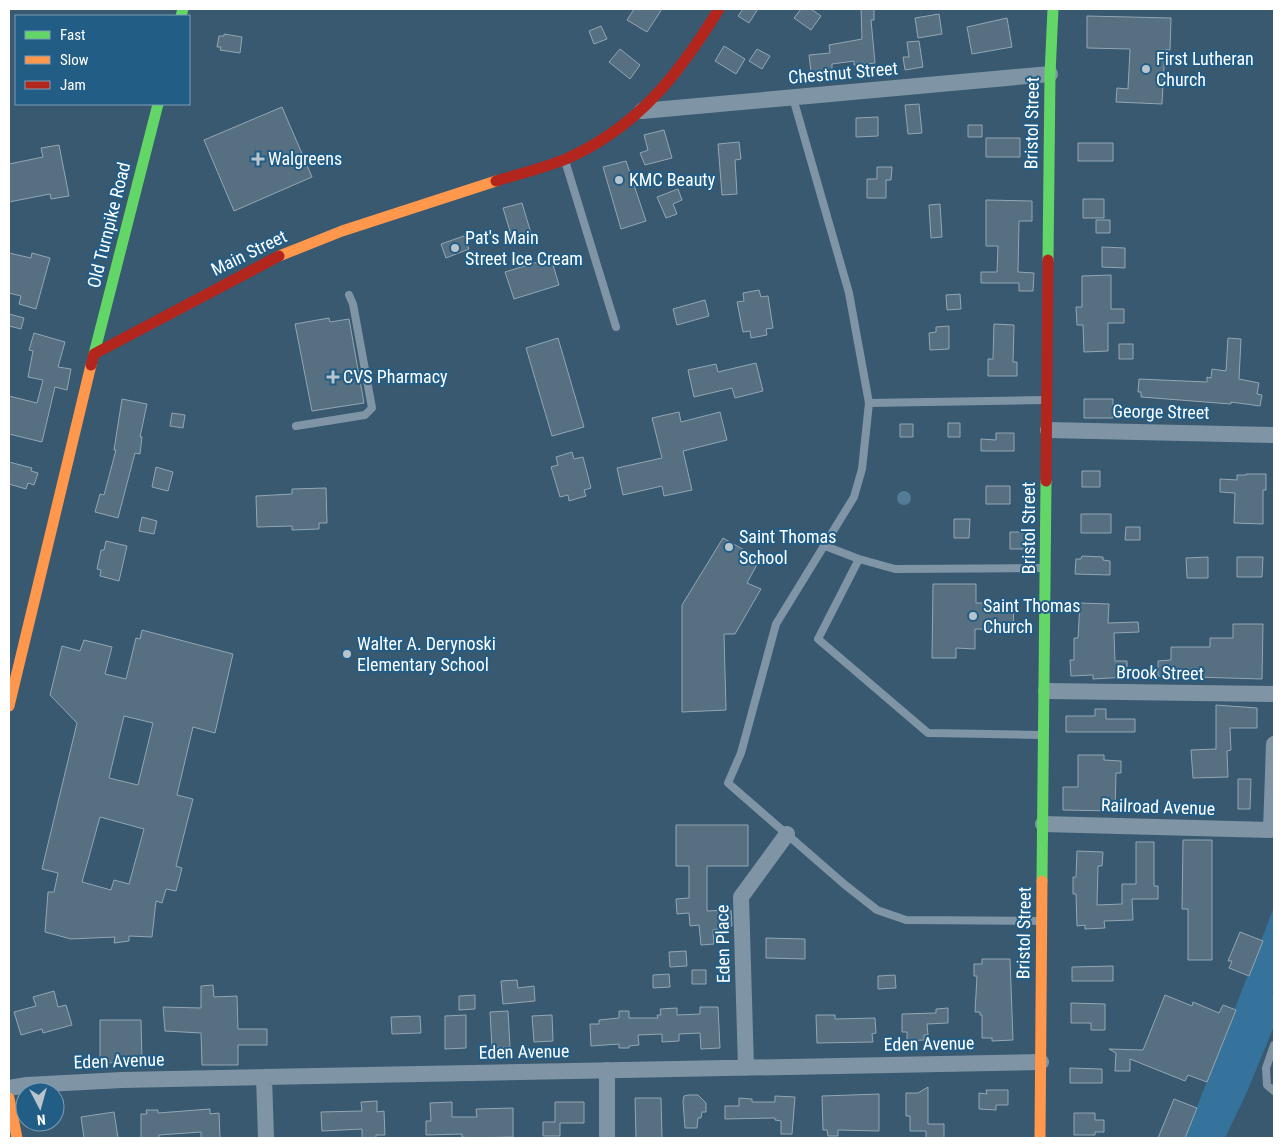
<svg xmlns="http://www.w3.org/2000/svg" width="1283" height="1147" font-family="'Roboto Condensed',sans-serif">
	<style>
		.green { fill: #36739c }
		.water { fill: #537c97 }
		.building { fill: #567082; stroke: #93a6b3; fill-rule: evenodd }
		.lines { fill: none; stroke-linecap: round; stroke-linejoin: round }
		.lane { stroke: #7f95a5; stroke-width: 8 }
		.street { stroke: #7f95a5; stroke-width: 16 }
		.fast { stroke: #63d668; stroke-width: 11 }
		.slow { stroke: #ff974d; stroke-width: 11 }
		.jam { stroke: #b3261e; stroke-width: 11 }
		.poi-dot { fill: #b9c5cd; stroke: #225d86; stroke-width: 2 }
		.labels { text-anchor: middle; stroke-width: 4; stroke-linejoin: round; paint-order: stroke }
		.poi-label { font-size: 18px; fill: #fff; stroke: #225d86; text-anchor: start }
		.street-label { font-size: 18px; fill: #fff; stroke: #225d86 }
	</style>
	<rect width="100%" height="100%" fill="#385970"/>
	<path class="green" d="M1274,907v80l-2,6 2,1v32l-27,66 -22,46h-40z"/>
	<path class="water" d="M897 498a7 7 0 1 1 14 0a7 7 0 1 1-14 0Z"/>
	<path class="building" d="M634,9h28l-15,23 -20,-12z
		M743,9h15l-9,14 -11,-7z
		M801,9h10l10,7 -10,14 -17,-12z
		M861,9h13v11h-3l4,43 -21,2v-4l-22,3v6l-21,2 -2,-17 21,-2 -1,-8 33,-6z
		M939,14l3,20 -24,4 -3,-20z
		M1087,16l84,2 -1,32h-5l-3,54 -46,-2 1,-14 11,1 2,-40 -43,-1z
		M1007,18l5,29 -40,7 -5,-27z
		M601,26l6,13 -13,5 -5,-13z
		M224,34l18,3 -2,16 -20,-3 1,-3h-4l2,-11h5z
		M919,41l4,26 -18,3 -2,-13h6l-2,-15z
		M724,46l21,13 -9,15 -21,-13z
		M620,49l20,16 -10,14 -21,-17z
		M757,49l13,7 -8,13 -13,-8z
		M919,104l3,29 -14,1 -3,-29z
		M282,107l30,70 -78,34 -30,-71z
		M878,117v19l-22,1v-19z
		M968,125h14v12h-14z
		M664,130l8,28 -27,7 -5,-12 8,-3 -4,-15z
		M986,138h34v19h-34z
		M739,142l2,17 -6,1 2,34 -15,1 -4,-51z
		M1078,143h35v18h-35z
		M59,145l10,51 -18,3 -1,-5 -41,8v-38l34,-7 -2,-9z
		M626,161l20,60 -25,8 -18,-62z
		M877,167h15l-1,13h-5v18h-19v-19h10z
		M678,189l4,11 -9,4 4,10 -11,4 -9,-21z
		M1083,199h21v19h-21z
		M986,200l46,1v20h-13l-1,51 16,1 -1,18h-14v-8h-38v-11h16l1,-26h-12z
		M522,203l9,30 -19,5 -9,-30z
		M940,204l2,33 -11,1 -2,-33z
		M1096,220h14v13h-14z
		M464,236l5,13 -23,9 -5,-14z
		M1102,247l23,1v20l-23,-1z
		M9,253l22,5 1,-5 18,5 -14,51 -17,-5 2,-8 -12,-3z
		M551,258l8,27 -45,14 -9,-27z
		M1111,275v34h13v14h-16v28l-24,1 -1,-27h-6l-1,-18h6v-31z
		M759,290l2,7 7,-1 5,32 -7,1 1,6 -16,3 -1,-7 -7,1 -6,-30 7,-1 -1,-8z
		M960,294l1,15 -14,1 -1,-15z
		M705,300l4,16 -32,9 -4,-16z
		M9,314l15,4 -3,11 -12,-3z
		M329,318l1,4 19,-3 15,84 -52,8 -17,-87z
		M994,324l20,1 -1,37h4v14h-29v-17h5z
		M949,326v23l-19,1 -1,-17 7,-1v-5z
		M34,333l31,9 -7,25 13,2 -4,21 -12,-3 -13,55 -33,-8v-38l28,7 6,-23 -15,-3 5,-26 -4,-1z
		M558,338l26,89 -32,9 -26,-88z
		M1228,338l13,1 -2,40 20,4 -2,11 5,1 -2,11 -29,-4v2l-90,-7v-5h-3l1,-13 68,3v-5l4,1 1,-9 14,2z
		M1119,344h14v15h-14z
		M756,363l7,28 -28,7 -3,-10 -38,9 -6,-27 28,-6 2,8z
		M122,399l25,5 -7,33h2l-2,17 -5,-1 -17,65 -23,-6 5,-18 4,1 12,-45h-2z
		M1084,399h29v19h-29z
		M679,412l2,10 39,-10 7,28 -44,11 9,39 -28,6 -2,-10 -39,9 -6,-27 45,-10 -10,-40z
		M172,413l13,2 -2,13 -13,-2z
		M948,423h12v14h-12z
		M900,424h13v13h-13z
		M996,433h18v18h-33v-12l15,1z
		M572,452l2,7 9,-2 8,31 -7,2 2,6 -17,5 -1,-6 -8,2 -9,-30 7,-2 -2,-8z
		M9,462l23,6 -1,3 7,2 -4,12 -6,-2 -2,6 -17,-5z
		M156,467l17,5 -5,19 -16,-4z
		M1082,471h18v16h-18z
		M1246,474h20v16h-3v34l-29,-1 1,-30 -15,-1v-13l17,1v-5h9z
		M986,486h24v18h-24z
		M326,488l1,35h-8v6l-27,1v-4l-35,1 -1,-31 36,-2v-5z
		M1081,514h30v19h-30z
		M142,517l15,4 -3,13 -15,-3z
		M954,519h16l-1,19h-15z
		M1126,527h14v13h-15z
		M1010,532h20l-1,17h-19z
		M723,538l37,21 -13,24 14,6 -26,45h-11l2,76 -44,2v-107z
		M106,541l21,5 -8,35 -19,-5 1,-6 -4,-1 4,-19h3z
		M1082,556l21,1v3l7,1v14l-35,-1 1,-15h5z
		M1208,557v21h-21l-1,-20z
		M1237,557h26l-1,20h-25z
		M933,584h43v19h38l-1,27 -38,-1v20l-19,-1v10h-24z
		M1080,603l29,1 -1,19 30,-1 1,10 -25,1 1,28h12v16l-34,2v-4l-22,1 -1,-16h4v-22h4z
		M1233,624h30l-1,55 -104,-3v-15l13,-1v-13h39v-9h23z
		M142,630l91,24 -18,79 -22,-6 -16,68 16,4 -17,67 6,2 -6,23 -10,-2 -4,14 -6,-2 -4,36 -23,-1v5l-15,2 1,-6 -44,2 -26,-7 3,-40h6l4,-19 -16,-4 35,-146 -27,-28 12,-49 18,5 4,-11 28,7 -7,27 21,5 10,-41 4,1zM124,716l29,7 -15,62 -29,-7zM100,817l44,12 -15,55 -15,-4 -3,10 -29,-8z
		M1216,705l41,3v20h-27l1,22 -4,1 1,26 -35,1 -2,-28 25,-1z
		M1095,709h11v10h29v13h-69v-16h29z
		M1078,755h26v5l17,1v12h-5l-1,38 -52,-1v-23h15z
		M1238,779h13l-1,30h-12z
		M676,825h72v41h-41v45l24,-1 1,16 -19,4 1,14 -13,1 -2,-20 -9,1 -1,-13 -12,1 -1,-15 13,-1v-32h-13z
		M1183,840h29v120h-24v-51h-6z
		M1136,842h18v44h4v13h-26l1,21 -29,1 1,7 -20,1v-4l-8,1 -1,-32h-3v-17h3l1,-26 26,1 -1,14h-4l-1,39 25,-1v-20h14z
		M1240,932l23,9 -14,35 -20,-8 3,-7h-4z
		M766,938l39,1v20l-39,-1z
		M686,951l1,15 -17,1 -1,-15z
		M982,959h28l3,81 -21,1v-3h-10v-23h-2v-3h-5l2,-36h-3v-12h8z
		M1113,966v15h-41v-14z
		M692,970h14v14h-14z
		M669,974l1,13 -17,1v-13z
		M895,975l1,13 -18,1v-13z
		M517,980l1,8 16,-2 1,15 -32,3 -2,-23z
		M213,985l1,12 23,-1 1,33h29v16h-29v20h-36l-1,-32 -36,-2 -2,-24 38,1v-22z
		M54,991l4,16 8,-2 6,20 -29,8 -1,-4 -21,6 -7,-23 22,-6 -3,-9z
		M475,995v14l-16,1v-14z
		M1165,995l27,11 1,-4 26,11 4,-8 13,5 -29,72 -19,-7 -3,6 -55,-22v12h-15l1,-18 -7,-4 34,1z
		M1071,1003l34,1v26h-14v-7h-20z
		M700,1007h18l2,41 -19,1 -1,-16 -21,1v7l-17,1v-8l-24,1 1,10 -10,1v2h-10v-4l-28,2 -1,-22h9v-4l20,-2v-7h10v7h29l-1,-3h4l-1,-6 17,-1v7l23,-1z
		M948,1008v15l-21,1 1,11h-4v5l-17,1v-9h-5v-18l34,-1v-4z
		M508,1011l2,36 -18,1 -2,-36z
		M466,1015v33l-21,1v-33z
		M552,1015l1,26 -19,1 -2,-26z
		M816,1015h19v4l40,-1 1,15 -4,1 1,8 -56,1z
		M420,1016l1,17 -29,1 -1,-17z
		M100,1020h41l1,42 -42,1z
		M1070,1068l32,1v14h-32z
		M928,1087v37h16v14h-18v-7h-16v-15h-4v-23h12z
		M986,1090h22v15h-12v5l-17,-1v-16l8,1z
		M879,1094v37l-41,-1v6h-10l-1,-6h-4l-1,-34z
		M688,1095h10l8,8v9h-4l-1,6h-3l-1,10h-12l-2,-27 1,-5z
		M775,1096l20,1 -3,37h-11v-13l-6,-1v-2l-50,1v-13h14v-8l13,1v3h23z
		M635,1098h26l1,40h-26z
		M1174,1099l23,9 -12,30h-27z
		M377,1101v11l7,-1 1,24h-9v3h-14v-9l-40,2 -1,-19 41,-1 -1,-9z
		M452,1102v15h25l-1,-8 37,-1v29l-43,1 -8,-1v-3l-36,1v-14h5l-1,-18z
		M555,1102h29v21h-24v13h-17v-14h12z
		M210,1109v5l9,-1 1,25h-19v-6l-42,3v3h-18v-24h6l-1,-4h12v3z
		M114,1112l4,26h-34l-3,-21z
		M1074,1113h21v7h9v12h-9v3h-21z"/>
	<g class="lines">
		<path class="lane" d="M793,98l56,195 20,110 -7,66 -8,28 -78,127 -35,129 -13,30 116,101 33,26 29,10 134,1
			M566,164l50,163
			M869,403l175,-3
			M296,426l69,-11 7,-7 -19,-104 -4,-9
			M825,546l34,13 36,10 147,-1
			M859,559l-41,80 110,94 113,2
			M1274,1045l-8,23 1,17 7,6"/>
		<path class="street" d="M642,111l408,-37
			M1048,430l226,5
			M1046,691l228,3
			M1043,824l228,6 3,-86
			M746,1068l-5,-171 46,-63
			M264,1077l2,61
			M9,1088l18,-3 95,-5 142,-3 777,-15
			M607,1138v-68"/>
		<path class="fast" d="M181,16l2,-7
			M1048,260l2,-186 3,-65
			M94,354l64,-250
			M1042,881l4,-400"/>
		<path class="slow" d="M279,256l63,-25 154,-50
			M9,706l82,-341
			M9,1098l8,40
			M1040,1138l2,-257"/>
		<path class="jam" d="M496,181c23,-7 48,-13 70,-22 72,-32 113,-85 153,-150
			M91,365l3,-11 185,-98
			M1046,481l2,-221"/>
	</g>
	<g class="poi-dot">
		<circle cx="1146" cy="69" r="5"/>
		<path d="M255.5 151.5h5v5h5v5h-5v5h-5v-5h-5v-5h5z"/>
		<circle cx="619" cy="180" r="5"/>
		<circle cx="455" cy="248" r="5"/>
		<path d="M330.5 369.5h5v5h5v5h-5v5h-5v-5h-5v-5h5z"/>
		<circle cx="729" cy="547" r="5"/>
		<circle cx="973" cy="616" r="5"/>
		<circle cx="347" cy="654" r="5"/>
	</g>
	<g class="labels">
		<g class="poi-label">
			<text x="1156" y="65">First Lutheran<tspan x="1156" dy="21">Church</tspan></text>
			<text x="268" y="165">Walgreens</text>
			<text x="629" y="186">KMC Beauty</text>
			<text x="465" y="244">Pat's Main<tspan x="465" dy="21">Street Ice Cream</tspan></text>
			<text x="343" y="383">CVS Pharmacy</text>
			<text x="739" y="543">Saint Thomas<tspan x="739" dy="21">School</tspan></text>
			<text x="983" y="612">Saint Thomas<tspan x="983" dy="21">Church</tspan></text>
			<text x="357" y="650">Walter A. Derynoski<tspan x="357" dy="21">Elementary School</tspan></text>
		</g>
		<g class="street-label">
			<text transform="translate(843 73) rotate(-5)" y="6">Chestnut Street</text>
			<text transform="translate(1032 123) rotate(-89)" y="6">Bristol Street</text>
			<text transform="translate(109 225) rotate(-76)" y="6">Old Turnpike Road</text>
			<text transform="translate(249 253) rotate(-26)" y="6">Main Street</text>
			<text transform="translate(1161 412) rotate(1)" y="6">George Street</text>
			<text transform="translate(1029 528) rotate(-90)" y="6">Bristol Street</text>
			<text transform="translate(1160 673) rotate(1)" y="6">Brook Street</text>
			<text transform="translate(1158 807) rotate(2)" y="6">Railroad Avenue</text>
			<text transform="translate(1024 933) rotate(-89)" y="6">Bristol Street</text>
			<text transform="translate(723 944) rotate(-91)" y="6">Eden Place</text>
			<text transform="translate(929 1044) rotate(-1)" y="6">Eden Avenue</text>
			<text transform="translate(524 1052) rotate(-1)" y="6">Eden Avenue</text>
			<text transform="translate(119 1061) rotate(-2)" y="6">Eden Avenue</text>
		</g>
	</g>
	<rect width="1283" height="1147" fill="none" stroke="#ffffff" stroke-width="20"/>
	<rect x="15" y="15" width="175" height="90" fill="#225d86" stroke="#7a9eb6"/>
	<rect x="25" y="31" width="25" height="8" fill="#63d668" stroke="#7a9eb6"/>
	<text x="60" y="40" font-size="15" fill="#ffffff">Fast</text>
	<rect x="25" y="56" width="25" height="8" fill="#ff974d" stroke="#7a9eb6"/>
	<text x="60" y="65" font-size="15" fill="#ffffff">Slow</text>
	<rect x="25" y="81" width="25" height="8" fill="#b3261e" stroke="#7a9eb6"/>
	<text x="60" y="90" font-size="15" fill="#ffffff">Jam</text>
	<g transform="translate(40 1107) rotate(174)"><circle r="24" fill="#225d86" stroke="#7a9eb6"/>
	<path d="M0-4L9 19L0 12L-9 19Z" fill="#b9c5cd"/>
	<text y="-8" font-size="14" font-weight="bold" text-anchor="middle" fill="#ffffff">N</text>
	</g>
</svg>
